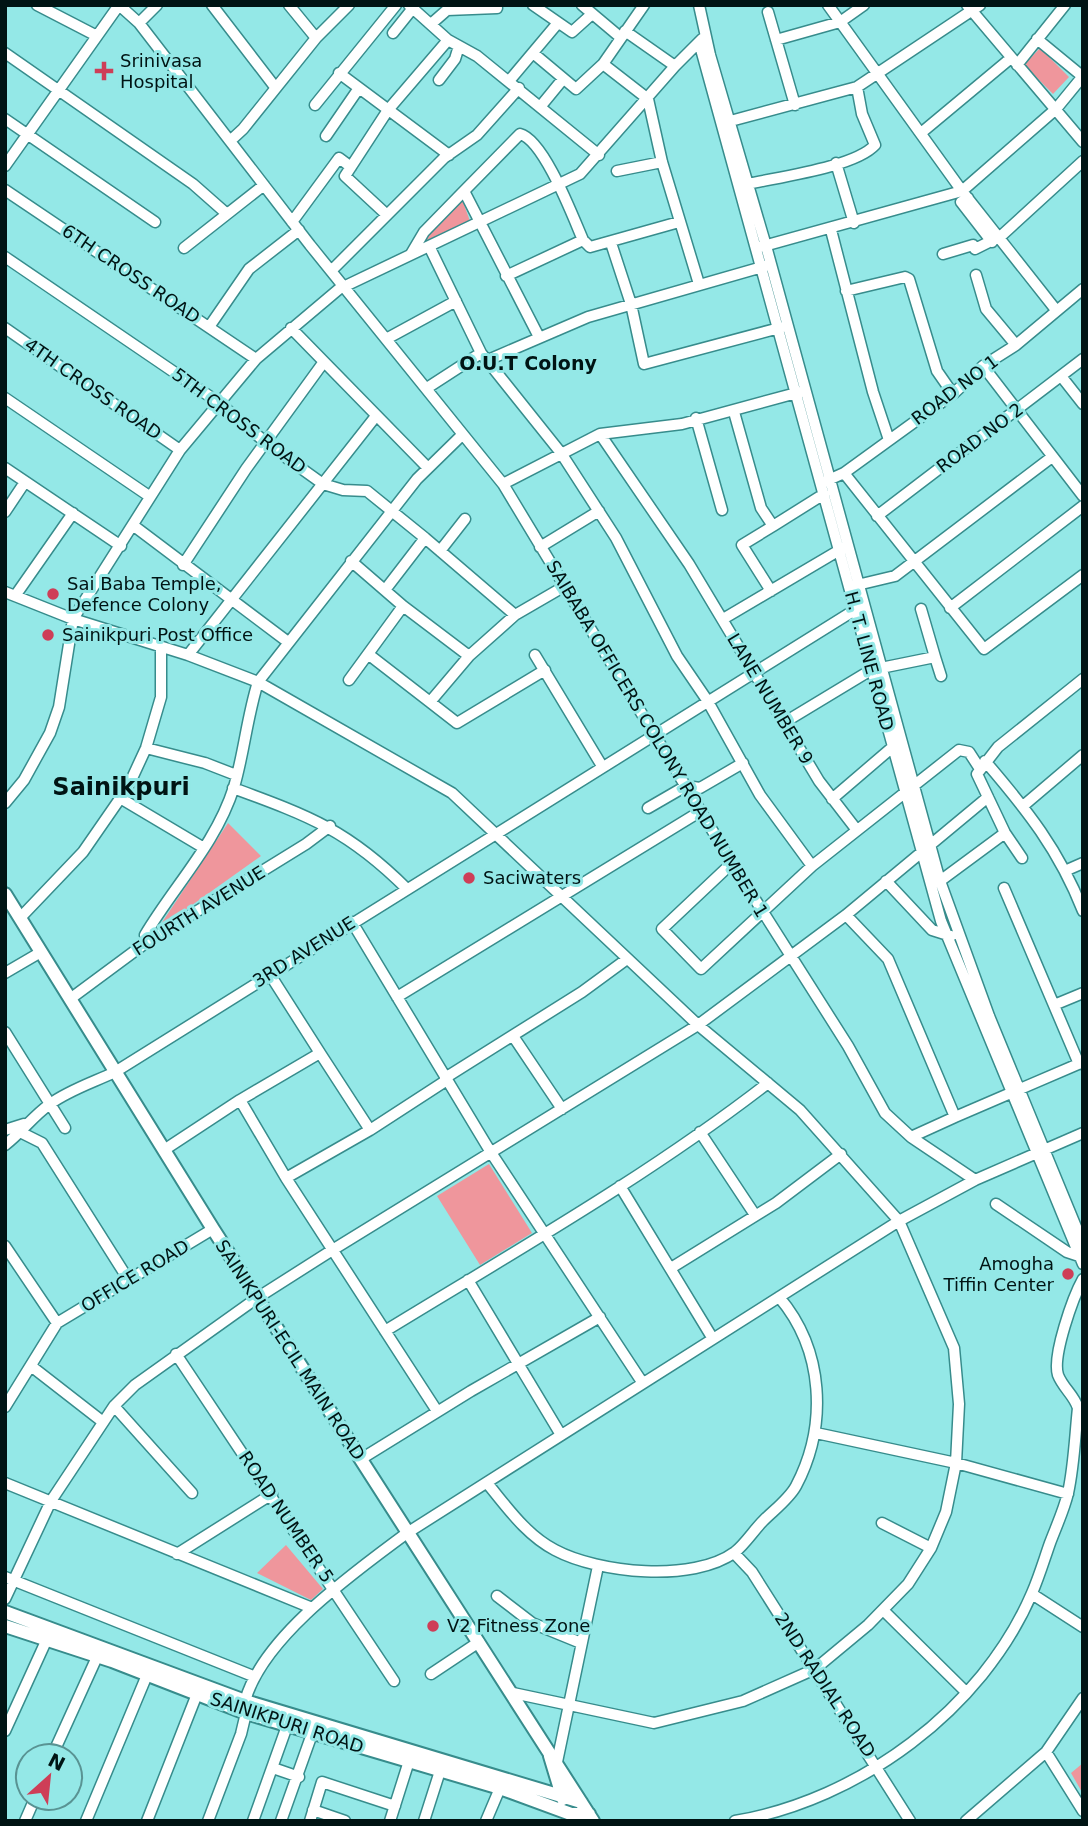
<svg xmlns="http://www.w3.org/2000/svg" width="1088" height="1826" font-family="'DejaVu Sans',sans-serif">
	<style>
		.green { fill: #ef969c }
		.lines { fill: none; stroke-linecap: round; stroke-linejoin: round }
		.minor-casing { stroke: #378c8c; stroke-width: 13 }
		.major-casing { stroke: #378c8c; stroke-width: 16 }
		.minor { stroke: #fff; stroke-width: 10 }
		.major { stroke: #fff; stroke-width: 12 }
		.poi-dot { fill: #ce3e57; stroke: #94e8e7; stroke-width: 2.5 }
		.labels { text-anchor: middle; stroke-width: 6; stroke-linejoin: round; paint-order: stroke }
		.poi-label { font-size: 18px; fill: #001414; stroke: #94e8e7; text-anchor: start }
		.street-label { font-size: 18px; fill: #001414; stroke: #94e8e7 }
		.neighbourhood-label { font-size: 19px; font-weight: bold; fill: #001414; stroke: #94e8e7 }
		.district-label { font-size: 24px; font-weight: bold; fill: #001414; stroke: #94e8e7 }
	</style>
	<rect width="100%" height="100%" fill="#94e8e7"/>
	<path class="green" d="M1040,48l29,29 -16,17 -29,-29z
		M462,199l8,22 -49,22z
		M228,823l33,33 -104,74z
		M489,1164l43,69 -52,32 -43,-69z
		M286,1545l37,44 -12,11 -54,-27z
		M1083,1763v31l-12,-21z"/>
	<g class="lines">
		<g class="minor-casing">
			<path id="minor" d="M37,5l60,31
				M119,5l20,18 171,222 193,239 229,379 116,183 37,67 26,24 64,43
				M212,5l63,82
				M289,5l27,33
				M409,5l39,35 29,16 122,99
				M533,5l39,27 20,-18
				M582,5l38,32
				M699,5l11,50 56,191 174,635 49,135 94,228
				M828,5l134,186 94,119
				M967,5l116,137
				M768,12l27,93
				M139,23l18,-18
				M431,24l16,-14 50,-2
				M625,31l50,35
				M393,33l20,-25
				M1037,39l45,37
				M776,40l64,-18 24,-17
				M699,42l242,879 142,343
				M5,53l188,131 34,30
				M533,53l43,36 27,-25 41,-59
				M603,64l45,35 14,63 37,122
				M1017,65l48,-60
				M339,73l110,82
				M439,80l16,-21 4,-13
				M509,81l48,-57
				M315,105l81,-100
				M540,107l23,-28
				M5,119l150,103
				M723,123l134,-36 123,-82
				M921,133l90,-75
				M326,136l33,-48
				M230,141l13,-12 73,-91 33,-33
				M836,163l18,60
				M5,166l114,-161
				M617,171l45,-9
				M748,184c31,-7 107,-17 127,-39l-13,-31 -5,-27
				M5,190l251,169
				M968,198l-7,4 31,40
				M387,215l-42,-39 43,-66 60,-70
				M292,222l47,-64 12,9
				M831,230l42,162 16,48
				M611,243l20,61 13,60 139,-37
				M429,246l52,107 80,100 55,85 61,118 30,44 53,95 52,71
				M760,247l202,-56 94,-82 27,-33
				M184,248l80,-63
				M411,254l13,-22 40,-41
				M943,254l30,-9 2,4 26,-13 82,-75
				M5,257l213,145 52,44 53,38 20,6 24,1 58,47 -40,52
				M332,270l112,-112 33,-23 42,-47
				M976,275l10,34 30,36
				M506,276l77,-36
				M846,291l59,-14 4,2 28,92 16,23
				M209,327l40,-58 50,-39
				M5,328l175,122
				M291,328l137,140
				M539,337l-75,-146 56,-57c24,6 53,83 63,106l7,7 89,-25
				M388,338l68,-37
				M488,360l100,-43 178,-51
				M983,366l100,130
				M1061,376l22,28
				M427,388l54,-35
				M5,398l144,98
				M734,412l27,96 12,18 -31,19 29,46
				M696,418l26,92
				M600,434l89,130 130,217 37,48
				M5,468l116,78
				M844,473l140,176 99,-74
				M824,482l20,-9 109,-79 30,-28 33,-21 67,-56
				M503,484l97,-50 82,-10 118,-32
				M5,512l20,-30
				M877,516l206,-157
				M134,526l154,116
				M773,526l51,-32
				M425,538l90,77
				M540,547l59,-36
				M440,551l25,-32
				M351,561l52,45 66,50 -39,46 -62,-48
				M183,565l63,-96 77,-106
				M853,586l42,-10 157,-119
				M5,592l68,27 115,36 70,27 194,111 246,232 102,85 99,111 55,127 5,56 -3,59 -10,49 -15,36 -23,36 -40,41 -53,44 -72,32 -89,22 -141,-30
				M15,596l58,-83
				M950,608l133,-102
				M921,609l14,48
				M723,619l120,-71
				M188,655l188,-239
				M535,655l67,111
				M469,656l46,-41 50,-29
				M349,680l54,-74
				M430,702l27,21 88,-53
				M785,722l86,-52 64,-13 6,19
				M146,748l59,15 31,12
				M985,761c42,49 74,89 98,150
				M233,788c76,28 115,42 174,101
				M120,798l84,50
				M832,799l63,-54
				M5,803l19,-23 26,-47 9,-26 14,-88 107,-169 76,-91 83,-70 241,-115 95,-108 27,-27
				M1023,806l60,-51
				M648,808l38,-22 14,2 43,-25
				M1022,858l-17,-25 -28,-59 21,-27 85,-68
				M732,863l-70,66 39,40 111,-103 147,-116 10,2 11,17
				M1067,870l16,-7
				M886,881l46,49 19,6
				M940,881l65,-48
				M1004,888l75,176
				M846,915l42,44 67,158 128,-55
				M20,918l63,-66 45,-65 18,-39 15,-51v-50
				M352,922l138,229 152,231
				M147,942l-2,-7c29,-49 71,-91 89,-148 10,-34 13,-70 24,-105l159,-203 45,-44
				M5,973l36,-21
				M269,973l51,80 -80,47 46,78 151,233
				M397,997l304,-186
				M70,999l77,-57 159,-98 24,-18
				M1054,1005l29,-12
				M5,1032l60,96
				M513,1036l49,73
				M445,1078l137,-86 45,-33
				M5,1130l19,-6
				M370,1130l77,-50
				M700,1132l55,83
				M22,1133l20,10 86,136
				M911,1137l44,-20
				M5,1145c17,-13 27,-28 45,-41 19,-14 44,-22 65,-32l743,-464
				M164,1150l76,-50
				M286,1178l84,-48 -50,-77
				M620,1186l93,153
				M996,1204l71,48 15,5
				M5,1246l52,77 -52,84
				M671,1268l105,-65 65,-49
				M468,1280l93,155
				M57,1323l156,-94
				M385,1331c129,-79 263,-155 383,-248
				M176,1354l218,327
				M31,1366l72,56
				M114,1406l78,87
				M816,1433l140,30 112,31
				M361,1459l110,-68 129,-74
				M5,1483l307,125
				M487,1483c20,24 39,52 68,67 43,23 138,33 180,2 10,-8 19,-22 28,-31 11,-11 26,-22 33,-35 32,-61 28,-136 -17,-189
				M882,1523l49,25
				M734,1553l18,19 158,249
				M177,1554l95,-60
				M5,1577l248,99
				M1032,1594l51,33
				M497,1596l35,27 49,20
				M5,1599l46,-98 63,-95 21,-21 122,-87 77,-49 364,-224 148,-110 142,-118
				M883,1610l83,82
				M431,1674l48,-32
				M245,1701c18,-65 110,-129 162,-168l492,-312 76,-41 108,-47
				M5,1731l42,-92
				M1046,1752l37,59
				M52,1756l45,-99
				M553,1766l4,-4 41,-196
				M273,1768l26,9
				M313,1810l32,11
				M25,1821l10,-23
				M86,1821l61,-146
				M147,1821l50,-127
				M208,1821l33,-87 5,-21
				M253,1821l34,-95
				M281,1821l31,-87
				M310,1821l12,-39 73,24
				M390,1821l19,-60
				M424,1821l16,-50
				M486,1821l14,-33
				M735,1821c124,-21 247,-111 297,-228 7,-16 12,-33 18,-50 6,-16 14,-33 18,-50 6,-27 7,-57 10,-85 -4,-13 -15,-20 -20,-33 -6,-19 15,-78 25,-96
				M966,1821l80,-69 37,-54"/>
		</g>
		<g class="major-casing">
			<path id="major" d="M5,894l208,335 380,592
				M5,1612l240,89 336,101
				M5,1626l107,35 134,52 254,75 71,26h18
				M550,1756l13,43"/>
		</g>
		<use href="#minor" class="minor"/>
		<use href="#major" class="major"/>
	</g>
	<g class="poi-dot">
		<path d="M100.5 60.5h7v7h7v7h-7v7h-7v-7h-7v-7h7z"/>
		<circle cx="53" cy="594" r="7"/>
		<circle cx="48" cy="635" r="7"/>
		<circle cx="469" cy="878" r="7"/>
		<circle cx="1068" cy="1274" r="7"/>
		<circle cx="433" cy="1626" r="7"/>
	</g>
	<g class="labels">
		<g class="poi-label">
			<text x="120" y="67">Srinivasa<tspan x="120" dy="21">Hospital</tspan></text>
			<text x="67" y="590">Sai Baba Temple,<tspan x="67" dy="21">Defence Colony</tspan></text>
			<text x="62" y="641">Sainikpuri Post Office</text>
			<text x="483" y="884">Saciwaters</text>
			<text x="1054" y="1270" text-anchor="end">Amogha<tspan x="1054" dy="21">Tiffin Center</tspan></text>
			<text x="447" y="1632">V2 Fitness Zone</text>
		</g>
		<g class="street-label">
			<text transform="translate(131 274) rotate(34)" y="6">6TH CROSS ROAD</text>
			<text transform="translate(93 389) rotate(35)" y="6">4TH CROSS ROAD</text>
			<text transform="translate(955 390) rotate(-37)" y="6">ROAD NO 1</text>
			<text transform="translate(239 421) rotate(37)" y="6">5TH CROSS ROAD</text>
			<text transform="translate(980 438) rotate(-37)" y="6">ROAD NO 2</text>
			<text transform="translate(869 661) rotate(75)" y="6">H. T. LINE ROAD</text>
			<text transform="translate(770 699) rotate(59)" y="6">LANE NUMBER 9</text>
			<text transform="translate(657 739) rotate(59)" y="6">SAIBABA OFFICERS COLONY ROAD NUMBER 1</text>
			<text transform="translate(199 911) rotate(-32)" y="6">FOURTH AVENUE</text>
			<text transform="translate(304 952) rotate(-32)" y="6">3RD AVENUE</text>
			<text transform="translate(135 1276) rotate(-31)" y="6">OFFICE ROAD</text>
			<text transform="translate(290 1350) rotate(57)" y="6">SAINIKPURI-ECIL MAIN ROAD</text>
			<text transform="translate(286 1517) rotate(56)" y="6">ROAD NUMBER 5</text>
			<text transform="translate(825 1685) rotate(57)" y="6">2ND RADIAL ROAD</text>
			<text transform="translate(287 1723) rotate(18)" y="6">SAINIKPURI ROAD</text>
		</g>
		<g class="neighbourhood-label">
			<text x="528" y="370">O.U.T Colony</text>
		</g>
		<g class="district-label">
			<text x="121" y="795">Sainikpuri</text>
		</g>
	</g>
	<rect width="1088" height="1826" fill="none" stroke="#001414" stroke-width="14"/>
	<g transform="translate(49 1777) rotate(27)"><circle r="33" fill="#94e8e7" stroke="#599393" stroke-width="2"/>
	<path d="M0-5L12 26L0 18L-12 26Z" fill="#ce3e57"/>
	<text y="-10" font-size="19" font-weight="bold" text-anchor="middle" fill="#001414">N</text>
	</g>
</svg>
